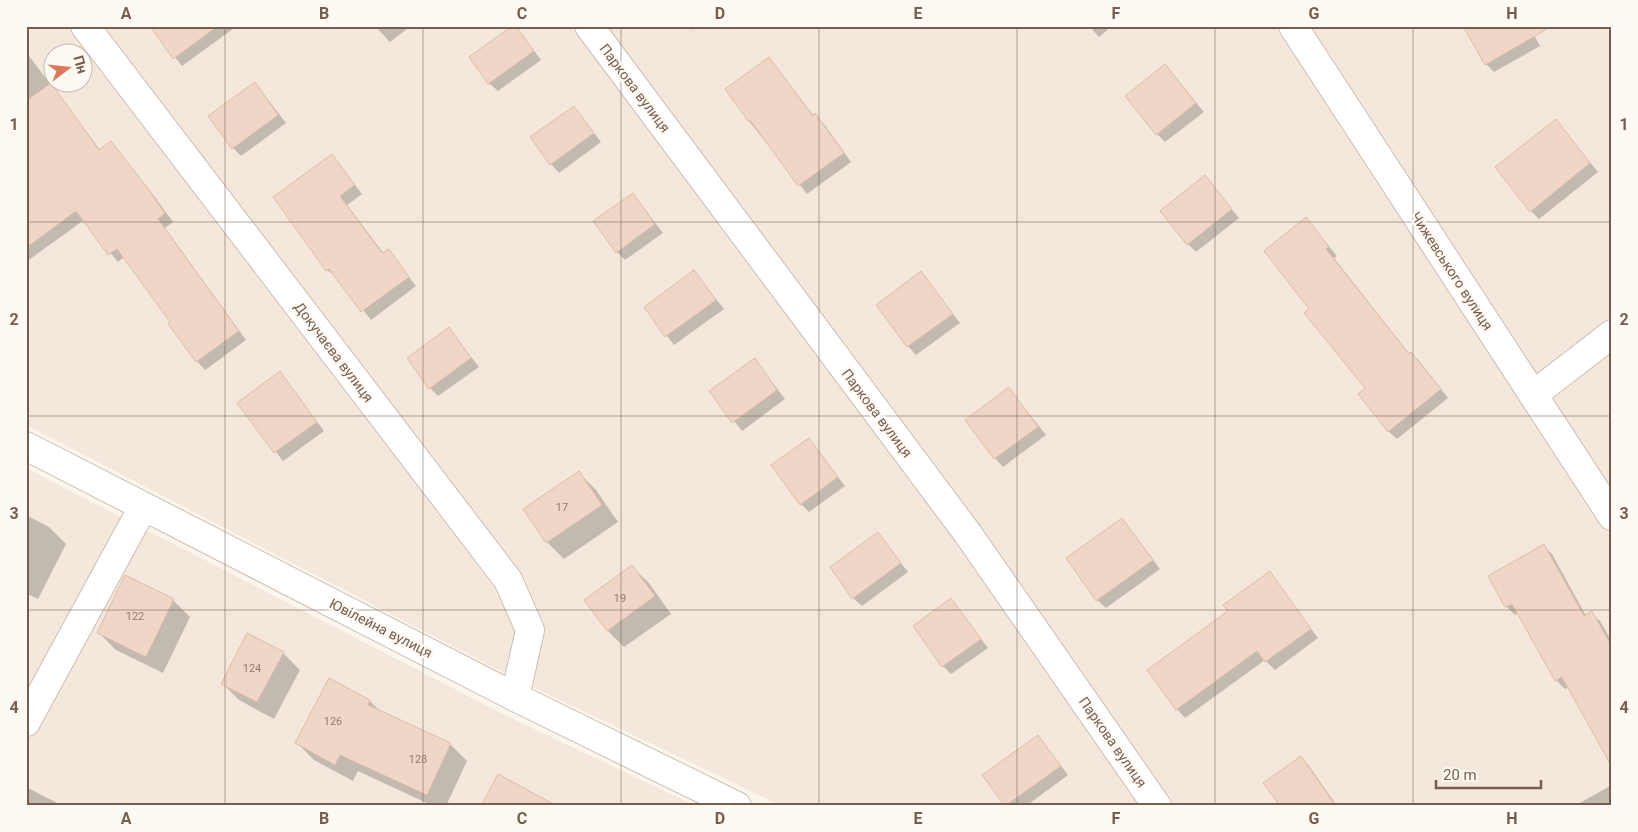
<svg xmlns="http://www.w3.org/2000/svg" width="1638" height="832" font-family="Roboto,sans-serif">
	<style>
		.residential { fill: #f3e8db; fill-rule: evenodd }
		.shadow { fill: #0003 }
		.building { fill: #efd6c6; stroke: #e0bda7 }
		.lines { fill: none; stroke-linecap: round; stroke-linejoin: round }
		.minor-casing { stroke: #cdbeb2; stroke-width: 30 }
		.tertiary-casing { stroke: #cdbeb2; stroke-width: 30 }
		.minor { stroke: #fff; stroke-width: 28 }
		.tertiary { stroke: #fff; stroke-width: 28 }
		.grid { fill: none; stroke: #755e50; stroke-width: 1; stroke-opacity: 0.55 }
		.labels { text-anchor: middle; stroke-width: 5; stroke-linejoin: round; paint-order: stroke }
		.number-label { font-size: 11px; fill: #947c6e }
		.street-label { font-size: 14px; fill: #755e50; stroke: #fef9f3 }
		.neatline { fill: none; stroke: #755e50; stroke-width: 2 }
		.grid-label { font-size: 16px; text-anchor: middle; font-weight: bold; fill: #755e50 }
	</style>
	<rect width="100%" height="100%" fill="#fbf6ec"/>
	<path class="residential" d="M26,26h1586v780h-830l-260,-124 -496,-257zM52,52h30v30h-30z
		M26,468l479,247 191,91h-670z"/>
	<path class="shadow" d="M151,26h86l-55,40z
		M375,26h36l-21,16z
		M515,26l26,34 -43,31 -9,-8z
		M688,26h9l-5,4z
		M1089,26h23l-13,11z
		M1529,26l11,20 -46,26 -8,-8z
		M26,52l74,98 11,-7 43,53 19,26 -8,6 81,112 -41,30 -8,-9 -25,-39 -48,-65 -6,5 -34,-42 -58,42z
		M769,59l45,57 1,-1 9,9 27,38 -44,32 -58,-73z
		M1165,65l39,47 -39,30 -8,-8z
		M255,83l31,40 -45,33 -8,-8z
		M574,107l27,35 -42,31 -8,-9z
		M1556,121l42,51 -59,47 -8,-8z
		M331,155l31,39 -15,11 37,49 4,-4 28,36 -45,34 -34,-43 -10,-7z
		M1205,177l34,41 -43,34 -8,-8z
		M633,194l30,39 -38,27 -8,-8z
		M1306,219l31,37 -3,2 76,97 1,-2 9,9 28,36 -51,41 -9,-8 -22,-42 -55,-80z
		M694,272l30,37 -50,36 -29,-38z
		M921,273l39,50 -44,32 -8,-9z
		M449,329l30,38 -41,29 -8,-8z
		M755,360l30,39 -43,32 -31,-39z
		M280,373l44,58 -41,30 -44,-58z
		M1009,389l37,46 -43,32 -8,-9z
		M809,439l36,47 -36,26 -8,-8z
		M579,473l17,17 22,32 -54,37 -17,-17z
		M26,515l23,12 17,17 -28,55 -12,-6z
		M1122,519l38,50 -54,39 -9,-8z
		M878,534l30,38 -46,34 -9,-8z
		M1544,546l8,8 34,62 5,-3 9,8 12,21v122l-43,-77 -4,2 -9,-9 -38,-67 -3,2 -9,-9z
		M632,567l17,16 22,31 -47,33 -16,-16z
		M1269,573l49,65 -43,32 -10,-10 -80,58 -8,-9 53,-97z
		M173,600l17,17 -27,56 -47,-23 -17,-17z
		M951,600l37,48 -37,26 -8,-8z
		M283,653l17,17 -26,49 -35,-19 -17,-17z
		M370,701l11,11 69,32 17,17 -21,45h-13l-75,-35 -5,10 -39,-21 -17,-17z
		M1038,736l30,39 -42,31h-20l-22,-31z
		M1301,758l8,8 28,40h-56z
		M1612,785v21h-33l-1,-2z
		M26,787l37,19h1h-38z"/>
	<path class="building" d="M150,26h68l-45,33z
		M512,26h4l18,25 -46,33 -19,-27z
		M1463,26h89l-67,39z
		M769,57l44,59 2,-3 29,40 -46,33 -48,-66 -2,1 -23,-32z
		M1165,64l31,39 -40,32 -31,-39z
		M255,82l23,33 -46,34 -24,-33z
		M51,83l48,67 12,-9 35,45 19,27 -7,6 81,112 -43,31 -28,-38 2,-2 -53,-73 -9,6 -32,-44 -50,37v-147z
		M574,106l20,27 -44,32 -20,-28z
		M1556,119l34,44 -60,49 -35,-45z
		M332,154l23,31 -15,11 42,57 7,-4 20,28 -48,35 -32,-43 -3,2 -53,-74z
		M1205,175l27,34 -45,36 -27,-34z
		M633,193l22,31 -39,29 -23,-32z
		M1306,217l23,30 -3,2 83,105 2,-2 30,37 -53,43 -30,-38 7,-6 -61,-75 5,-4 -45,-58z
		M694,270l22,30 -51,37 -21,-30z
		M921,271l32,43 -46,33 -31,-42z
		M449,327l22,31 -42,31 -22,-31z
		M755,358l22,32 -45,33 -23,-32z
		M280,371l37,51 -43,31 -37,-50z
		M1009,387l29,40 -44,32 -29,-39z
		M809,438l29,39 -38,28 -29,-40z
		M579,471l23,34 -56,38 -23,-34z
		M1122,518l31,42 -57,41 -30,-43z
		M878,532l23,31 -49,36 -22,-32z
		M1544,544l40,72 8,-5 20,36v120l-50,-90 -7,4 -43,-77 -7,3 -17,-31z
		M632,565l23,31 -48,35 -23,-31z
		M1270,571l41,58 -46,33 -8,-11 -81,59 -29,-40 81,-59 -5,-6z
		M125,575l49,24 -28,58 -49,-24z
		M951,598l30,41 -39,28 -29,-41z
		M247,633l37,19 -27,50 -36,-18z
		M329,678l41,22 -2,5 83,38 -24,52 -87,-40 -5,10 -40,-22z
		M1038,735l23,31 -56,40 -23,-31z
		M1301,756l35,50h-56l-17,-23z
		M498,774l59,32h-76z"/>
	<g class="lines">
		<g class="minor-casing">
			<path id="minor" d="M85,26l423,554 22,50 -15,67
				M589,26l379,508 189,272
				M1293,26l319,490
				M1533,395l79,-61
				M26,722l117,-215"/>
		</g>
		<g class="tertiary-casing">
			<path id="tertiary" d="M26,446l489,251 222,109"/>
		</g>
		<use href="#minor" class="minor"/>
		<use href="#tertiary" class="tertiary"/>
	</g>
	<path class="grid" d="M225,26v780M423,26v780M621,26v780M819,26v780M1017,26v780M1215,26v780M1413,26v780M26,222h1586M26,416h1586M26,610h1586"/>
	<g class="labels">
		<g class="number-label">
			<text x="562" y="511">17</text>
			<text x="620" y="602">19</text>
			<text x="135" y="620">122</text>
			<text x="252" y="672">124</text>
			<text x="333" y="725">126</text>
			<text x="418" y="763">128</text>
		</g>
		<g class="street-label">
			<text transform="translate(635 88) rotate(53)" y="5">Паркова вулиця</text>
			<text transform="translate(1452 271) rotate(57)" y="5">Чижевського вулиця</text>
			<text transform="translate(334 352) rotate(53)" y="5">Докучаєва вулиця</text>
			<text transform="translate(877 413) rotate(53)" y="5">Паркова вулиця</text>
			<text transform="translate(381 628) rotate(27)" y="5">Ювілейна вулиця</text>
			<text transform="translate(1113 742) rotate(55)" y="5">Паркова вулиця</text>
		</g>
	</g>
	<rect width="1638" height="832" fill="none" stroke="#fef9f3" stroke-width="55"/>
	<g transform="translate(68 68) rotate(74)"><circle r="24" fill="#fef9f3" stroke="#c7bbb2"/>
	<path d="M0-4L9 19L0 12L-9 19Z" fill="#db795c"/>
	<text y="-8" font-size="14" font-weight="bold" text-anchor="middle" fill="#755e50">Пн</text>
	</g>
	<path d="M1436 780v8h105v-8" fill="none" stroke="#755e50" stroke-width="2.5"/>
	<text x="1443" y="780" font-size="15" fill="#755e50" stroke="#fef9f3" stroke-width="4" paint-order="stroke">20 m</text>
	<rect x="28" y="28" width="1582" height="776" class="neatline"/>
	<g class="grid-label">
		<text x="126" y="19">A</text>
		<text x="324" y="19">B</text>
		<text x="522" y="19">C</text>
		<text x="720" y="19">D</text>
		<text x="918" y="19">E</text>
		<text x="1116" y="19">F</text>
		<text x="1314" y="19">G</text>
		<text x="1512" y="19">H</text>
		<text x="14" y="130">1</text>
		<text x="1624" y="130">1</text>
		<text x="14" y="325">2</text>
		<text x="1624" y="325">2</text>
		<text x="14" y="519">3</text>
		<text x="1624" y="519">3</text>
		<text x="14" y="713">4</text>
		<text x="1624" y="713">4</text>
		<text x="126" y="824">A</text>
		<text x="324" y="824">B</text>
		<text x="522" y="824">C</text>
		<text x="720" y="824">D</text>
		<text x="918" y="824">E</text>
		<text x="1116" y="824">F</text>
		<text x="1314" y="824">G</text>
		<text x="1512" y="824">H</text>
	</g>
</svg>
